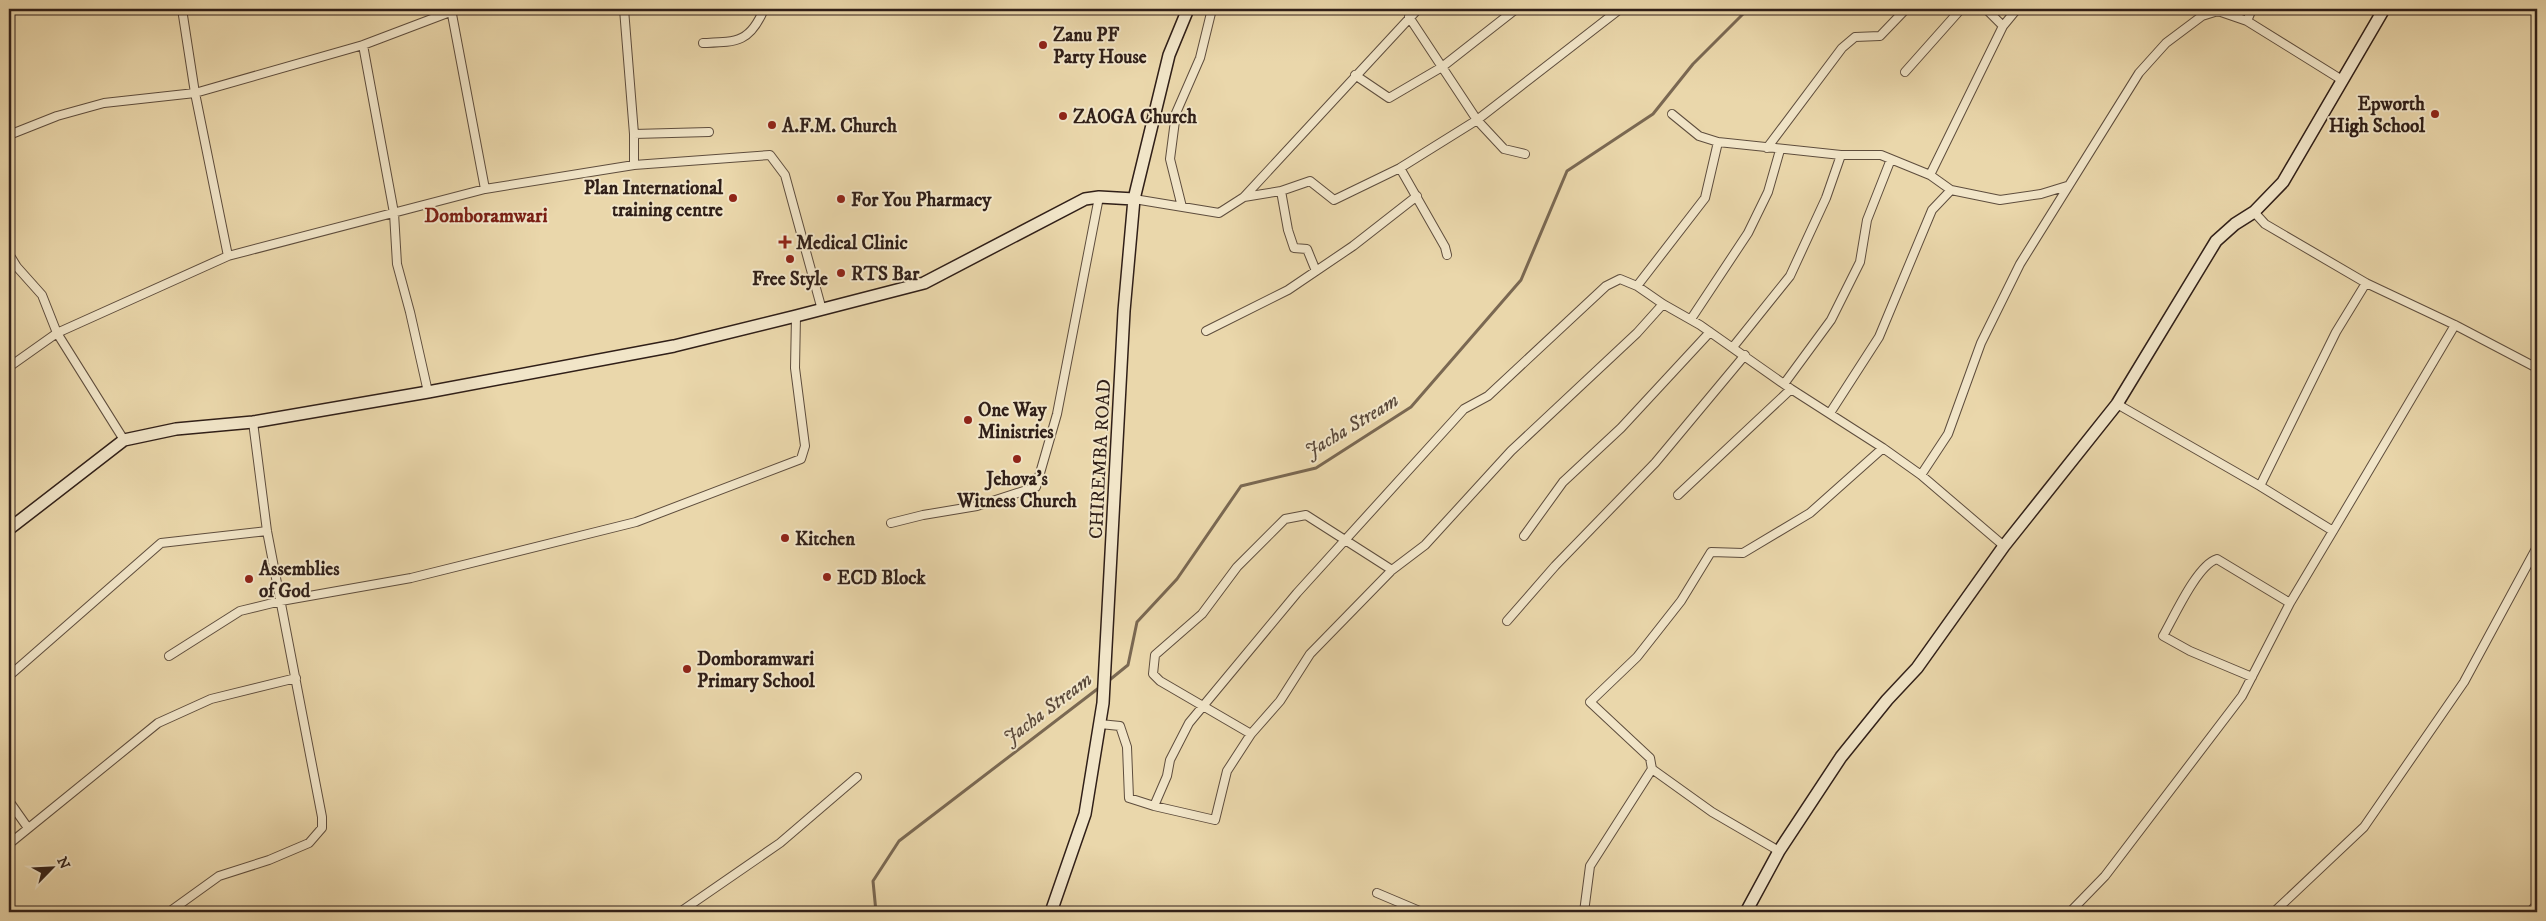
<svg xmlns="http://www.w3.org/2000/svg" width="2546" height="921" font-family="'IM FELL DW Pica',serif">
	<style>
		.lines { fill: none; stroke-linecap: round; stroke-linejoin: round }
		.stream { stroke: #7a6852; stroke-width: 3 }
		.street-casing { stroke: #5e4d3d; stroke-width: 10 }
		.secondary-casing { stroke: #301f18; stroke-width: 14 }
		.street { stroke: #f1e5c8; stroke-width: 8 }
		.secondary { stroke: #f1e5c8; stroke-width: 11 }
		.poi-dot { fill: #8f2418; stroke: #f1e5c8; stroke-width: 2 }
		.labels { text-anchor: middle; stroke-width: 4; stroke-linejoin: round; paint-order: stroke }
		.poi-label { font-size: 19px; font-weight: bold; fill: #301f18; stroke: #f1e5c8; text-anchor: start }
		.street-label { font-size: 19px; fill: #301f18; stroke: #f1e5c8 }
		.neighbourhood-label { font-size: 20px; font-weight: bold; fill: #7a1f14; stroke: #f1e5c8 }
		.water-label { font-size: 20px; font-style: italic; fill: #5b493a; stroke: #f1e5c8 }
	</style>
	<rect width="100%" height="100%" fill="#ead7ab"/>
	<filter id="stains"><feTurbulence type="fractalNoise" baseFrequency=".004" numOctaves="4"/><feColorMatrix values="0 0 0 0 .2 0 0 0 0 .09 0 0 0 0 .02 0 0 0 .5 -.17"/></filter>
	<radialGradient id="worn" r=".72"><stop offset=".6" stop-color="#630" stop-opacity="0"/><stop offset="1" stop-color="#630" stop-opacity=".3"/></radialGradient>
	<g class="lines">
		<path class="stream" d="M1107,682l21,-17 9,-43 40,-43 64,-93 75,-18 95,-61 110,-127 46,-109 86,-57 40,-50 55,-55
			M876,912l-3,-31 26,-40 201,-154"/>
		<g class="street-casing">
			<path id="street" d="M182,9l13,84 33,163
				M451,9l34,180
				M624,9l10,125v31
				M1986,9l17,17
				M2252,9l-5,12 95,59
				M1409,17l68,103 27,29 21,5
				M703,43c33,-1 47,0 61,-34
				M363,45l31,168 3,51 13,48 18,80
				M1905,72l56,-63
				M1355,75l34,23 53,-31 74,-58
				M1672,114l27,22 19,6 123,13h40l49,20 21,15 49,10 41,-6 26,-8
				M634,134l75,-2
				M9,135l48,-19 47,-13 91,-10 168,-48 95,-36
				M1767,148l75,-100 13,-11 25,-1 26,-27
				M1400,168l45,79 2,8
				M1930,175l73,-149 14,-17
				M1281,191l7,39 6,18 13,1 9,22
				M1244,197l37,-6 29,-10 24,19 66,-32 77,-48 143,-111
				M1134,199l85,14 25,-16 174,-188
				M1182,207l-12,-48 6,-46 24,-55 12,-49
				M2254,212l11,12 101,59 89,42 82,43
				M9,254l8,13 25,28 15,38 67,107
				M2366,283l-30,49 -76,154 73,45 122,-206
				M1637,286l68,-88 13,-56
				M1691,319l57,-86 20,-41 12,-42
				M1206,331l82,-41 65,-44 64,-50
				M1733,347l57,-71 36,-78 15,-43
				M9,367l48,-34 171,-77 257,-67 149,-24 136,-10 15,20 37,135
				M1784,384l47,-64 29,-58 7,-42 24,-61
				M2117,404l143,82
				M1830,413l49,-76 53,-127 19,-20
				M1921,475l27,-41 33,-91 39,-79 119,-191 27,-30 36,-27 16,-5 29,10
				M1678,495l113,-106
				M891,523l32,-8 54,-9 59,-19 21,-73 42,-217
				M1524,536l39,-54 58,-54 89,-96
				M1507,621l48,-55 100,-103 90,-108
				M169,656l71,-45 41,-10 130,-23 225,-56 165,-63 4,-13 -10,-78 1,-52
				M9,676l152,-133 106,-12
				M2252,677l-62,-26 -27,-15c11,-19 34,-71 54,-77l73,44
				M1100,724l20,2 7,21 2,51 25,8 61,14 12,-49 24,-37 29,-33 30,-47 82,-84 33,-25 86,-94 126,-118 26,-29
				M1251,734l-91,-53 -7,-7 2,-19 47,-41 35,-47 48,-48 21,-4 86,55
				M9,801l19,27
				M1154,806l13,-30 3,-16 19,-37 108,-130 167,-184 24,-13 118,-110 14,-7 17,7 26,18 37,21 91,64 92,59 38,27 83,71
				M9,844l149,-121 53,-24 85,-21
				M1779,851l-67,-39 -60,-43 -2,-11 -60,-56 47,-45 44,-56 30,-49 32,1 67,-40 73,-65
				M1377,893l45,19
				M169,912l50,-36 50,-16 40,-17 13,-15v-11l-55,-286 -14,-109
				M680,912l100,-69 77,-66
				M1584,912l6,-46 62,-97
				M2070,912l35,-36 137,-180 48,-93 43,-72
				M2274,912l90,-85 100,-145 73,-135
				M2530,912l7,-8"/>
		</g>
		<g class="secondary-casing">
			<path id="secondary" d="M9,529l115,-89 52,-11 77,-7 175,-30 246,-46 122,-30 128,-33 161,-84 14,-2 35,2
				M1051,912l34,-98 18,-111 21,-392 10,-112 35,-144 19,-46
				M1746,912l33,-61 62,-94 46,-57 30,-32 87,-122 113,-142 99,-163 19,-17 19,-12 29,-30 101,-173"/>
		</g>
		<use href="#street" class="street"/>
		<use href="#secondary" class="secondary"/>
	</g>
	<g class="poi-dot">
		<circle cx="1043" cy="45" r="5"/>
		<circle cx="2435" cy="114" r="5"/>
		<circle cx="1063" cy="116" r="5"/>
		<circle cx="772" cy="125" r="5"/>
		<circle cx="733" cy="198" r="5"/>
		<circle cx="841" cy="199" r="5"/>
		<path d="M782.5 234.5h5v5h5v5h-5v5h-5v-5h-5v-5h5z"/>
		<circle cx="790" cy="259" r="5"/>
		<circle cx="841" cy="273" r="5"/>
		<circle cx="968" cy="420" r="5"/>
		<circle cx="1017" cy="459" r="5"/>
		<circle cx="785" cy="538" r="5"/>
		<circle cx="827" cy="577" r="5"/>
		<circle cx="249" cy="579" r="5"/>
		<circle cx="687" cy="669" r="5"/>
	</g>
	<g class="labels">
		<g class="poi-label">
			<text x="1053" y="41">Zanu PF<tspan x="1053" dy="22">Party House</tspan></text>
			<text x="2425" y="110" text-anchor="end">Epworth<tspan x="2425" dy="22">High School</tspan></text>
			<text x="1073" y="123">ZAOGA Church</text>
			<text x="782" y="132">A.F.M. Church</text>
			<text x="723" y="194" text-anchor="end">Plan International<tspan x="723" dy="22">training centre</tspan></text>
			<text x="851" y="206">For You Pharmacy</text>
			<text x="796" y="249">Medical Clinic</text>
			<text x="851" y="280">RTS Bar</text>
			<text x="790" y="285" text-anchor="middle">Free Style</text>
			<text x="978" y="416">One Way<tspan x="978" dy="22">Ministries</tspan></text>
			<text x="1017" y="485" text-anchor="middle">Jehova's<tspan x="1017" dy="22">Witness Church</tspan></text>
			<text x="795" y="545">Kitchen</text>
			<text x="259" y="575">Assemblies<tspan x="259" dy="22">of God</tspan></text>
			<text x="837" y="584">ECD Block</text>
			<text x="697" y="665">Domboramwari<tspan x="697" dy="22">Primary School</tspan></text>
		</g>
		<g class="street-label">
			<text transform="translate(1099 459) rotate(-87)" y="7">CHIREMBA ROAD</text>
		</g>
		<g class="neighbourhood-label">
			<text x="486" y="222">Domboramwari</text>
		</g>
		<g class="water-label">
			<text transform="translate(1351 425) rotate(-31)" y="7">Jacha Stream</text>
			<text transform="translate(1047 708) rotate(-37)" y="7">Jacha Stream</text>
		</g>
	</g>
	<rect width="2546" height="921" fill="none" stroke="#ead7ab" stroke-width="30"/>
	<rect x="10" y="10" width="2526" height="901" fill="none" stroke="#301f18" stroke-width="2.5"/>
	<rect x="15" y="15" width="2516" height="891" fill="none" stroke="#301f18"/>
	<g transform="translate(52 868) rotate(66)" stroke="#f1e5c8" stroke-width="4" paint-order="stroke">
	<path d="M0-4L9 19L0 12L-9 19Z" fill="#301f18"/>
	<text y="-8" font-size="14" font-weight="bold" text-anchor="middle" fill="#301f18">N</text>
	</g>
	<rect width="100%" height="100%" filter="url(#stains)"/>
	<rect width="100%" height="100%" fill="url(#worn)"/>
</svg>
